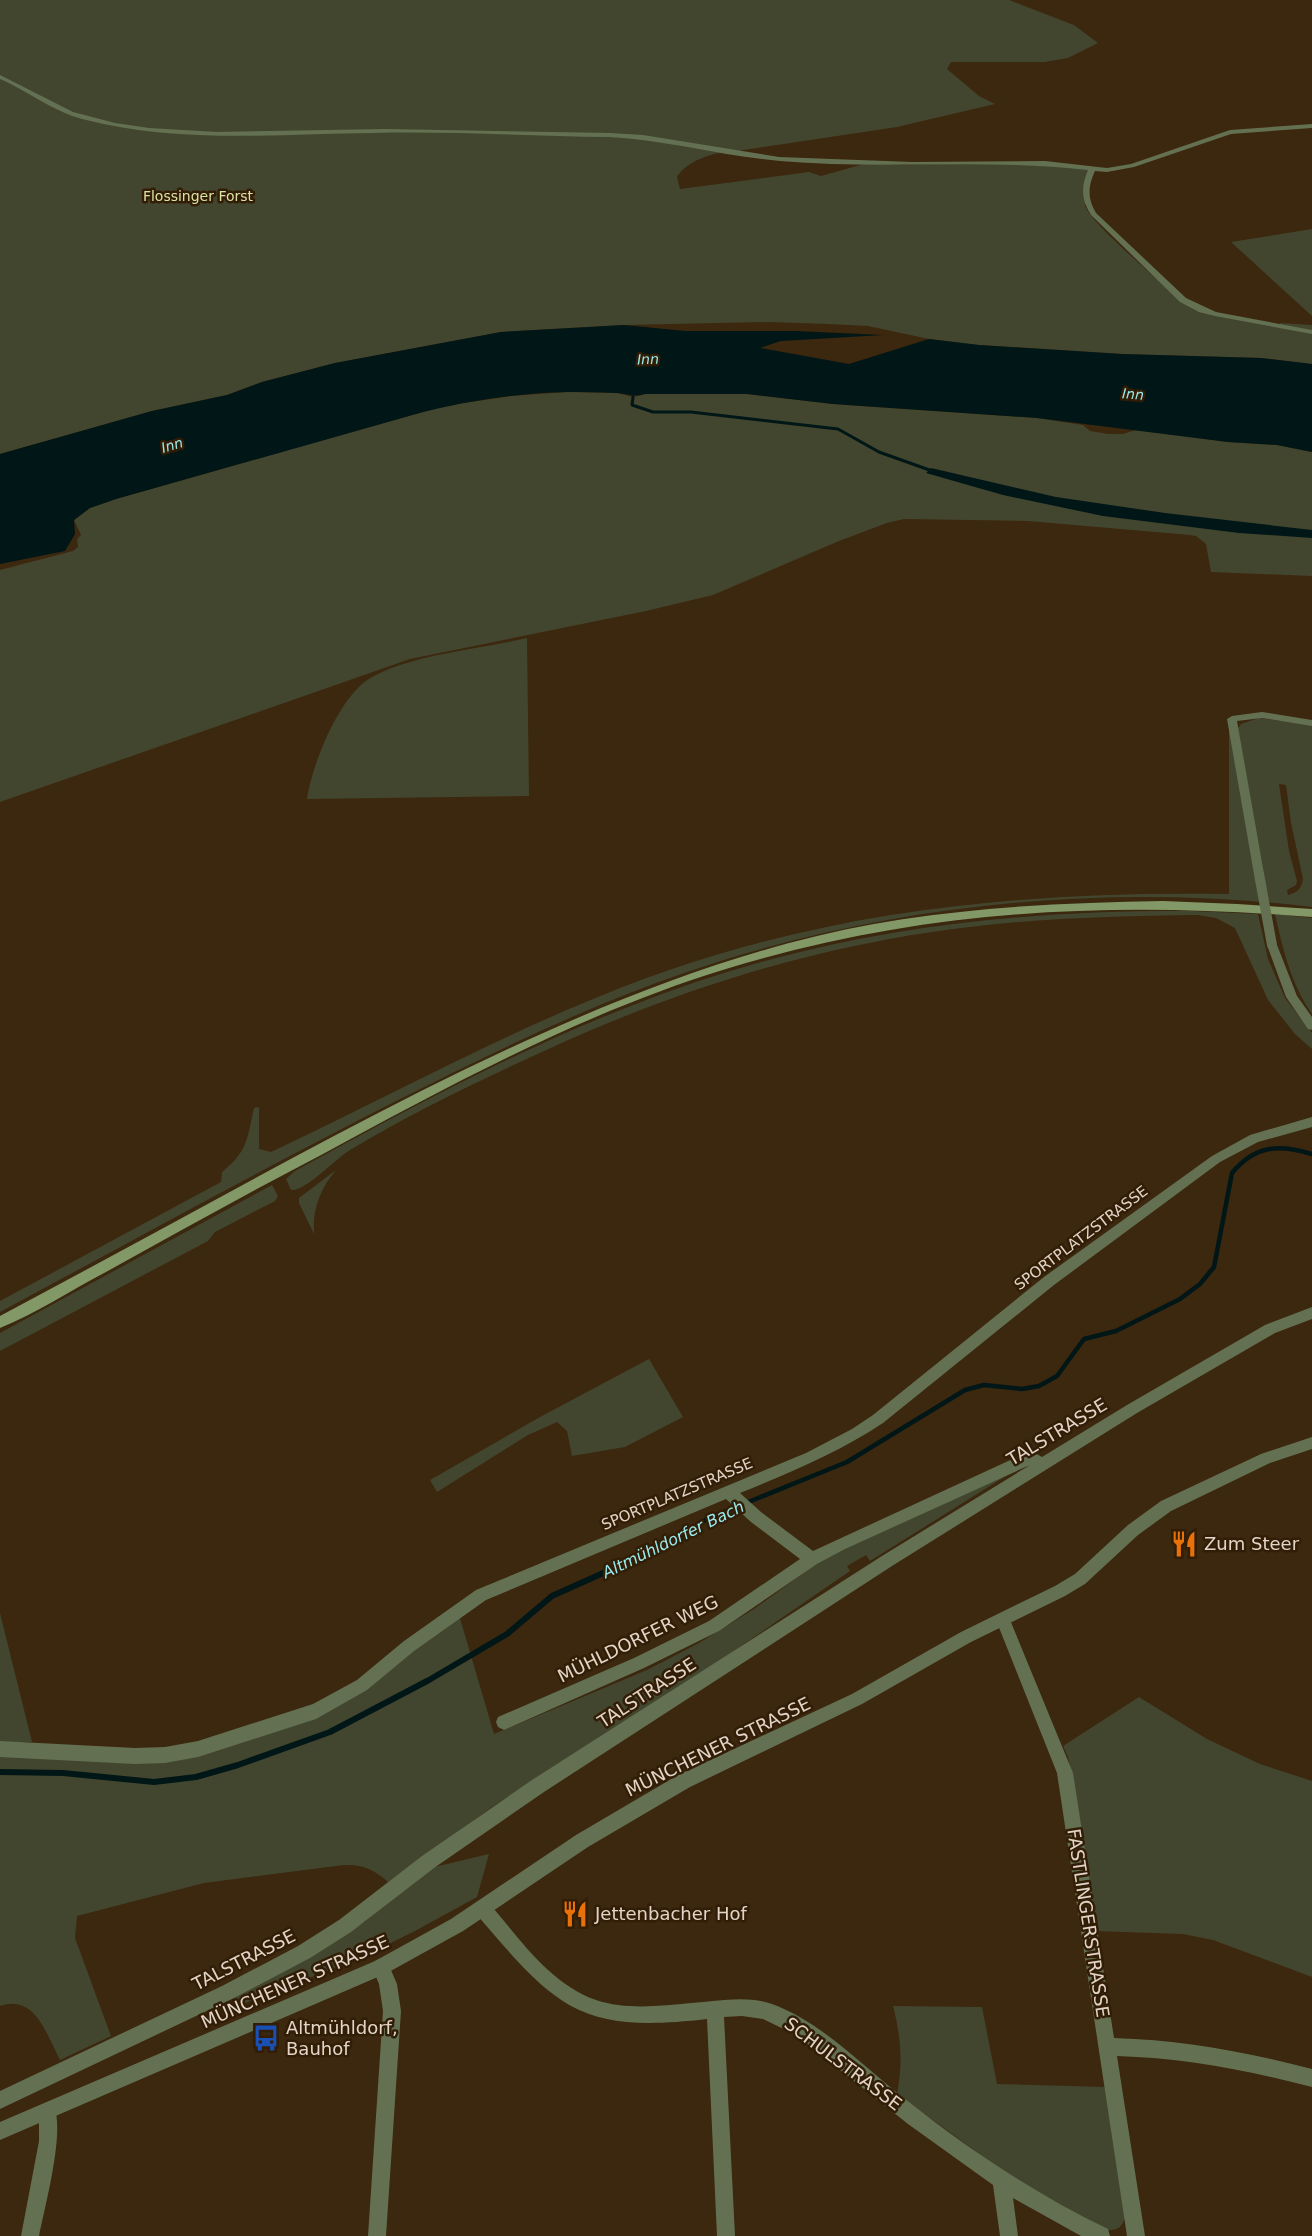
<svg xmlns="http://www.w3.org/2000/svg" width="1312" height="2236" font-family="'DejaVu Sans',sans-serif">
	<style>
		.green { fill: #43462e; fill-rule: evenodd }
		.water { fill: #011717 }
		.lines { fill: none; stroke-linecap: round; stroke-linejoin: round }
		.stream-far2 { stroke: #011717; stroke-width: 3 }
		.stream-far1 { stroke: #011717; stroke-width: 4.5 }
		.stream { stroke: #011717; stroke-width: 6 }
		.minor { fill: #637152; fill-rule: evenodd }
		.tertiary { fill: #637152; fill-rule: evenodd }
		.secondary { fill: #829866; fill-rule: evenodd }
		.minor-bridge { stroke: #637152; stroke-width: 10 }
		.labels { text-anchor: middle; stroke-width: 5; stroke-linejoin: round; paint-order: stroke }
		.far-park-label { font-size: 14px; fill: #dbe2a5; stroke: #321d06 }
		.far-water-label { font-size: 14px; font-style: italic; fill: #99eaec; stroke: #321d06 }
		.street-label { font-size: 15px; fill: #e2d4c6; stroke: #321d06 }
		.water-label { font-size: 16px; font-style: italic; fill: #99eaec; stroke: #321d06 }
		.near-street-label { font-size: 18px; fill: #e2d4c6; stroke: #321d06 }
		.near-poi-label { font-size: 18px; fill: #e2d4c6; stroke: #321d06; text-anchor: start }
	</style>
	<rect width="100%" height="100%" fill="#3c270f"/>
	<path class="green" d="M0,0h1009l65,25 24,18 -30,15 -23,4h-94l-4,7 32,27 16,8 -98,23 -167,25c-18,0 -44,10 -53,25l3,12 129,-17 12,4 43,-12 42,1 104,-3 82,7c-1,9 -7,30 -7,36 1,14 81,82 96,95l9,7 90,19v-3l32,2v39l-51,-6 -139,-4 -143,-9 -50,-6 -61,-13 -40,-2 -58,-2 -146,3 -123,7 -166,31 -73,19 -35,13 -75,16 -152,43z
		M1312,229v87l-81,-74z
		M567,392l50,1 16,4 12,-3h102l86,10 204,14 46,7 7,6 18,3h15l13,-4 92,12 49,3 35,7v124l-101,-4 -5,-28 -10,-8 -6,-1 -162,-14 -124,-2 -17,4 -48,18 -126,54 -67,16 -236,48 -410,143v-232l73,-19 5,-4 -1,-8 4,-4 -7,-15 16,-12 26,-9 328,-93 67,-10z
		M527,638l2,158 -222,3c5,-35 33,-105 65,-122 41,-23 109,-28 155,-39z
		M1229,718l12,72 7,-1 -10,-61 3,-4 18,-6 53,7v182c-207,-25 -427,-3 -625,65 -100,34 -195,81 -289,128 -134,68 -266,141 -398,212v-11l221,-119 1,-10c26,-21 25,-33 32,-64l5,-1v42l12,3c138,-65 274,-142 419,-189 175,-57 357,-72 539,-69zM1279,784l7,1 5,38 12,56c-2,10 -5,13 -15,16l-1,-5 9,-5 1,-4 -8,-30z
		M1192,911l66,3 10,45 17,39 27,35v16l-17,-15 -27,-34 -33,-72 -19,-10 -18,-3c-79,1 -159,3 -237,13 -137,17 -269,57 -395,113 -73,33 -148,68 -216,109 -15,9 -45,42 -59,40l-5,-11 9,-8c138,-76 280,-152 432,-199 153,-47 306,-62 465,-61z
		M1275,914l37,4v96c-21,-30 -29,-64 -37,-100z
		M336,1170c-16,19 -24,40 -22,64l-15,-31v-5z
		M272,1185l6,11 -3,5 -60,31 -7,9 -208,110v-18z
		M649,1359l34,58 -58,30 -53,9 -5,-25 -10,-9 -29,13 -91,57 -7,-12 110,-63z
		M1017,1469l-147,92 -4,-6 -19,11 3,5 -128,88 -230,148 -104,75c-17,-15 -30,-19 -52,-16l-132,17 -127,33 -2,22 36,98 -51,24c-13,-25 -25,-66 -60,-54v-253l131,9 182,-45 146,-102 35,119 153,-64 52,-27 55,-34 58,-42 44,-25z
		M0,1613l32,129h-32z
		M1139,1697l68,42 53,25 52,17v196l-99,-37 -30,-6 -88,-3 -21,-142 -6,-32 -5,-11z
		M489,1854l-12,43 -62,34 -57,28 -123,48 -3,-5 6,-9 56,-29 69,-41 67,-55z
		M893,2006l89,1 15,77 108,3 20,130c-3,11 -8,14 -20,13l-98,-56 -110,-80c6,-31 4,-57 -4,-88z"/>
	<path class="water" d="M624,325l61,6h110l88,4 -102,6 -21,7 89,16 80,-25 50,6 143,9 139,4 51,6v88l-35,-7 -49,-3 -191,-24 -204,-14 -86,-10h-102c-14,4 -17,-1 -31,-1 -15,-1 -31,-1 -46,-1 -51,1 -103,9 -152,22l-300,85 -26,9 -16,12 1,14 -10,17 -65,13v-110l152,-43 75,-16 35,-13 73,-19 166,-31z
		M931,468l125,29 109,16 147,17v8l-73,-5 -136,-17 -100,-21 -77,-22z"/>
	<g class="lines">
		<path class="stream-far2" d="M633,397l-1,8 21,7h38l147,17 41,23 56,20"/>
		<path class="stream-far1" d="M667,1544l42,-26 138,-56 118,-72 19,-5 38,4 17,-3 18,-10 27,-37 32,-8 64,-32 20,-15 14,-17 18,-94c23,-28 47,-29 80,-19"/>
		<path class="stream" d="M0,1772l63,1 91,9 42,-5 42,-12 92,-33 99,-52 78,-46 45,-38 118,-53"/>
		<path class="minor" d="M0,75l73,37 42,11 34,5 68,4 169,-3 223,4 34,2 136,22 133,5 133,-1 62,7 24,-4 99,-34 82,-6v4l-81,6 -97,33 -27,5 -12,-1c-7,15 -8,27 1,42l90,85 30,14 96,18v4l-97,-18 -16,-4 -19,-10 -89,-87c-10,-16 -10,-28 -3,-45 -102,-12 -206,0 -308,-9 -58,-5 -113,-21 -171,-24 -79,-1 -158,-6 -237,-4 -97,1 -195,11 -290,-14 -30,-8 -54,-28 -82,-40z
			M1262,712l50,8v6l-50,-8 -25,3 27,153 -5,4 -5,-4 -27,-155 5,-3z
			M1272,941l5,4 20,51 15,21v13l-4,-1 -22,-32 -19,-52z
			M1312,1117v10l-54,15 -38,20 -166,123 -171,138c-45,30 -94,50 -143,70l21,19 52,39 208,-96 12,-3 9,5 85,-52 138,-80 47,-18v12l-37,14 -138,80 -245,153 -348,226 -110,76 -83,64 -41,26 -76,40 -234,111v-18l222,-105 76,-40 41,-26 83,-64 110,-76 350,-224 148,-91 -185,84 -28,15 -98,67 -75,37 -140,62 -6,-3 -2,-5 2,-5 136,-59 75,-37 91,-62 -49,-37 -25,-23 -240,101 -72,51 -47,39 -51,29 -118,38 -33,6 -30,1 -135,-7v-16l135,7 30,-1 33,-6 115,-37 44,-24 47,-39 72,-51 330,-137 46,-24 21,-14 171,-138 168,-121 38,-21z
			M1003,1613l5,2 65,158 41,265c68,2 132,14 198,31v18c-65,-17 -128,-29 -195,-31l28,180h-18l-70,-463 -61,-153 2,-5z
			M483,1901l6,2c30,35 61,81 107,97 30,10 64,6 95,3 27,-2 55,-8 81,1 52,19 93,65 137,98 62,49 127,92 199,127l2,7h-29l-68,-38 5,38h-18l-7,-51 -85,-61 -112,-89 -33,-16 -21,-3 -18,1 11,219h-18l-10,-217c-128,15 -151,-12 -230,-104l-2,-6 2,-6z
			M381,1958l6,3 10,23 4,27 -15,225h-18l15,-225 -4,-27 -7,-17 3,-6z
			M48,2103l6,3c11,26 -9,100 -15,130h-18l18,-95v-29l3,-6z"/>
		<path class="tertiary" d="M1312,1437v12l-42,14 -99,48 -33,24 -53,49 -20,12 -94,46 -109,62 -172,83 -102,60 -125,84 -76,42 -387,167v-18l375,-161 76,-42 125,-84 102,-60 174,-81 109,-62 94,-46 20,-12 53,-49 33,-24 100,-47z"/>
		<path class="secondary" d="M1163,901l74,3 75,5v8c-204,-16 -389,-8 -586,52 -141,43 -274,115 -403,185 -73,38 -145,78 -217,118 -35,18 -69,41 -106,56v-12c111,-59 221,-120 332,-179 147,-77 296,-150 457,-194 121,-33 248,-40 374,-42z"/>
		<path class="minor-bridge" d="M1259,874l13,71"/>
	</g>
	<defs>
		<g id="restaurant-bare" transform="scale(2.07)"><path d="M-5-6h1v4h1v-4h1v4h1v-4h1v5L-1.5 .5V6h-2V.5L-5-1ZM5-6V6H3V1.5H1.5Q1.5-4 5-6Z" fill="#e8710a" stroke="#321d06" stroke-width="2.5" paint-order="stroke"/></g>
		<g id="bus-bare" transform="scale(2.07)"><path d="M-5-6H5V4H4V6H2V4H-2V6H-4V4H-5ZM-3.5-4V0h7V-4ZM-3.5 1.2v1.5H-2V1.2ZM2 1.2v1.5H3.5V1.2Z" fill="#1a4fb4" stroke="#321d06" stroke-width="2.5" paint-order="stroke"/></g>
	</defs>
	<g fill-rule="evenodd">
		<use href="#restaurant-bare" x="1184" y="1544"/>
		<use href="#restaurant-bare" x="575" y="1914"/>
		<use href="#bus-bare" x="266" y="2038"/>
	</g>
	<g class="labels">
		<g class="far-park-label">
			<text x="198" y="201">Flossinger Forst</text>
		</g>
		<g class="far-water-label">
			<text transform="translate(648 359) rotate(-2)" y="5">Inn</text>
			<text transform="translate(1133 394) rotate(4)" y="5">Inn</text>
			<text transform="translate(172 445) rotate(-17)" y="5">Inn</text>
		</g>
		<g class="street-label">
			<text transform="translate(1081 1238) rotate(-37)" y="5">SPORTPLATZSTRASSE</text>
			<text transform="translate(677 1494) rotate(-23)" y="5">SPORTPLATZSTRASSE</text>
		</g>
		<g class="water-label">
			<text transform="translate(673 1539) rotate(-26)" y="6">Altmühldorfer Bach</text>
		</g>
		<g class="near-street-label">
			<text transform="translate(1057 1432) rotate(-31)" y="6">TALSTRASSE</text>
			<text transform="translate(638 1639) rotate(-26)" y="6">MÜHLDORFER WEG</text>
			<text transform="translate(647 1693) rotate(-33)" y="6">TALSTRASSE</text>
			<text transform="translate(718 1747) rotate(-26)" y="6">MÜNCHENER STRASSE</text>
			<text transform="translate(1088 1923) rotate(81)" y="6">FASTLINGERSTRASSE</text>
			<text transform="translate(244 1960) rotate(-27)" y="6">TALSTRASSE</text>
			<text transform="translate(295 1982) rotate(-24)" y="6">MÜNCHENER STRASSE</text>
			<text transform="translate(843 2064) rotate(37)" y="6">SCHULSTRASSE</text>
		</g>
		<g class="near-poi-label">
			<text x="1204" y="1550">Zum Steer</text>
			<text x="595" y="1920">Jettenbacher Hof</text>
			<text x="286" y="2034">Altmühldorf,<tspan x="286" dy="21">Bauhof</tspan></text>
		</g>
	</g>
</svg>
